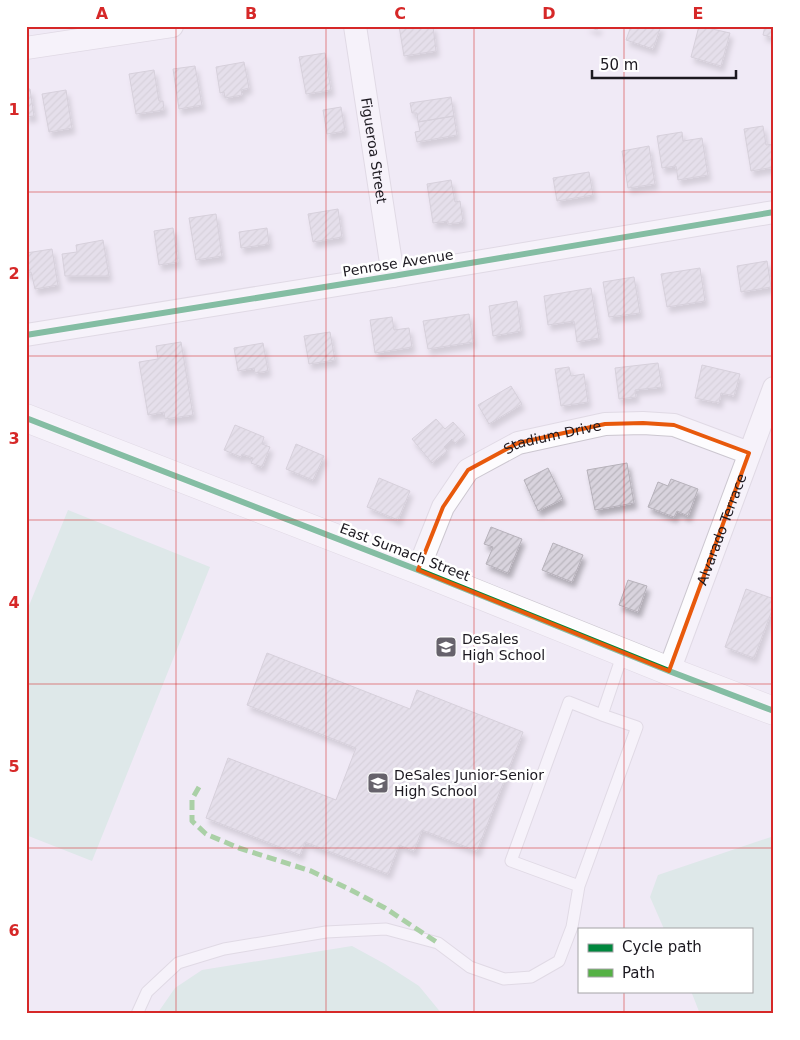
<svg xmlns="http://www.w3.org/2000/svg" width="800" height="1040" font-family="'DejaVu Sans',sans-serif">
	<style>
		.pitch { fill: #c7e6d9 }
		.building { fill: url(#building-hatch); stroke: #b6b1ba; filter: url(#shadow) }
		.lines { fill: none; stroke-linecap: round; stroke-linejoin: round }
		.service-casing { stroke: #ccc7d0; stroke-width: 13 }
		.minor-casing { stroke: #ccc7d0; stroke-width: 24 }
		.tertiary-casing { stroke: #ccc7d0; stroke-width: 29 }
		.service { stroke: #fdfcfe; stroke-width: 11 }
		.minor { stroke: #fdfcfe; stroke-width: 22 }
		.tertiary { stroke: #fdfcfe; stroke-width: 28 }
		.quiet { stroke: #55b145; stroke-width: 5; stroke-dasharray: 10 5; stroke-linecap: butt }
		.cycleway-casing { stroke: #fff; stroke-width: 9 }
		.cycleway { stroke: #00873e; stroke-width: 6 }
		.marked { fill: none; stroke: #e8590c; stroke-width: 4; stroke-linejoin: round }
		.grid { fill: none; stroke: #d62828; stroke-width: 1; stroke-opacity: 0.55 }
		.labels { text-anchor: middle; stroke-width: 5; stroke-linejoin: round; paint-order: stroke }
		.street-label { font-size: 14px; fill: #1c1920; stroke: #fff }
		.poi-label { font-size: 14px; fill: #1c1920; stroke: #fff; text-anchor: start }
		.neatline { fill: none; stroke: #d62828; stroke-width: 2 }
		.grid-label { font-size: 16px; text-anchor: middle; font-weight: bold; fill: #d62828 }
	</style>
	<defs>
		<pattern id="building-hatch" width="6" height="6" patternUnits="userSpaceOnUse" patternTransform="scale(1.25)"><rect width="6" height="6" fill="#d8d3dd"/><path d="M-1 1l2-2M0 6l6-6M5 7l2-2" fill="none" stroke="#b9b5bd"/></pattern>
		<filter id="shadow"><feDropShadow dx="3" dy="5.5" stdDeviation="2.5" flood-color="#0004"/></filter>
	</defs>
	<rect width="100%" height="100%" fill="#f0eaf6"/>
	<path class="pitch" d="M68,510l142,57 -118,294 -66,-26v-222z
		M774,836v178h-74l-9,-23h60v-62h-87l-14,-32 8,-22z
		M352,946l33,18 34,22 23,28h-285l18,-26 27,-18z"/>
	<path class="building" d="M399,26h34l3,25 -32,5z
		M586,26h13l-2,4z
		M631,26h30l-8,23 -27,-9z
		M699,26l31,7 -9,33 -30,-9z
		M765,26h9v12l-11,-3z
		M325,53l6,37 -25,4 -7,-37z
		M244,62l5,26 -8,2 1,5 -17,3 -1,-6 -4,1 -4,-26z
		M195,66l7,39 -23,4 -6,-40z
		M154,70l5,31h4l1,9 -28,4 -7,-40z
		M26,89h4l4,27 -8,1z
		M66,90l6,38 -23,4 -7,-38z
		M451,97l3,19 -36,6 -1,-9h-5l-2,-10z
		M341,107l4,24 -18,3 -4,-24z
		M454,116l3,19 -40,7 -2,-10 5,-1 -2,-9z
		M763,126l3,19 8,-1v23l-23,4 -7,-42z
		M682,132l1,9 19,-3 6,37 -30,5 -2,-14 -14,2 -5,-32z
		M649,146l6,38 -27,4 -6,-37z
		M589,172l4,23 -36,6 -4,-23z
		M451,180l4,22 5,-1 3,21 -15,2v-3l-15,2 -6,-39z
		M338,209l4,28 -29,5 -5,-28z
		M216,214l6,42 -26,4 -7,-42z
		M173,228l5,34 -19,3 -5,-34z
		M267,228l2,16 -28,4 -2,-16z
		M103,240l6,36h-44l-3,-22 15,-2 -1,-7z
		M52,249l6,36 -23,4 -4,-17 -5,1v-20z
		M767,261l4,26 -30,5 -4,-26z
		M700,268l5,33 -38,6 -6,-33z
		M634,277l6,36 -31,4 -6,-35z
		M591,288l8,50 -22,4 -3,-21 -26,4 -4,-29z
		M517,301l4,30 -28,5 -4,-30z
		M469,314l4,28 -45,7 -5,-28z
		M392,317l2,13 15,-2 3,19 -37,6 -5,-33z
		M330,332l5,28 -26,4 -5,-28z
		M181,342l12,73 -28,4 -1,-7 -16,3 -9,-53 19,-3 -2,-13z
		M263,343l5,28 -13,2 -1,-5 -16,3 -4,-23z
		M658,363l4,24 -27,3 1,7 -17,2 -4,-31z
		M702,365l38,9 -6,22 -13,-3 -2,10 -24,-5z
		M569,367l2,9 13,-2 4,28 -27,4 -6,-37z
		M511,386l11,18 -33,20 -11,-19z
		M436,419l9,10 8,-7 12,13 -10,8 -3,-4 -8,8 3,4 -15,12 -20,-24z
		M235,425l29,12 -2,7 8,3 -8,20 -11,-4 2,-5 -11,-4 -1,3 -17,-7z
		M296,444l28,12 -11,24 -27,-11z
		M627,463l7,40 -39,7 -8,-40z
		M548,468l15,31 -25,12 -14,-31z
		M379,478l31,13 -12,29 -31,-13z
		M671,479l27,10 -10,27 -11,-5 -3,6 -26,-10 10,-25 10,4z
		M491,527l31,12 -14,34 -22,-9 7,-17 -9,-3z
		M553,543l30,12 -11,27 -30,-12z
		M628,580l19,6 -9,26 -19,-7z
		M746,589l28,10v6l-20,53 -29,-11z
		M267,653l143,56 7,-19 106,42 -46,119 -55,-21 -8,21 -15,-6 -11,29 -83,-32 -5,13 -94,-37 22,-60 108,42 20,-52 -109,-43z"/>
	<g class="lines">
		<g class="service-casing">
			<path id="service" d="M602,715l35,12 -58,159 -68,-25 58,-159 33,13 21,-62
				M137,1014l10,-22 31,-29 46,-14 102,-17 60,-3 52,14 32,24 34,12 27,-2 28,-16 13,-34 7,-41"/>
		</g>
		<g class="minor-casing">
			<g id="minor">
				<path id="s1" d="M355,26l38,250"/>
				<path d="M26,48l146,-22"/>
				<path d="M26,335l367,-59 381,-64"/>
				<path id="s2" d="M418,570l25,-63 25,-37 50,-27 87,-19 38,-1 31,2 75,28"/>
				<path id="s3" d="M669,671l105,-283"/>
			</g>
		</g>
		<g class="tertiary-casing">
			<path id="tertiary" d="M26,418l392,152 251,101 105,40"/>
		</g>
		<use href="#service" class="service"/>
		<use href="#minor" class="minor"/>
		<use href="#tertiary" class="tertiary"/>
		<path class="quiet" d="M199,787l-7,12v22l14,13 33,14 72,23 38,18 36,19 53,35"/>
		<g class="cycleway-casing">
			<path id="cycleway" d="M26,335l367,-59 381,-64
				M26,418l392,152 251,101 105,40"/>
		</g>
		<use href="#cycleway" class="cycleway"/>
	</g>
	<path d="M0 0H800V1040H0ZM643,423l31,2 75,28 -80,218 -251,-101 25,-63 25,-37 50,-27 87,-19z" fill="#f0eaf6" fill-opacity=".55" fill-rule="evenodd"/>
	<path class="marked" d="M643,423l31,2 75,28 -80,218 -251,-101 25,-63 25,-37 50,-27 87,-19z"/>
	<path class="grid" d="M176,26v988M326,26v988M474,26v988M624,26v903M26,192h748M26,356h748M26,520h748M26,684h748M26,848h748M624,991v23"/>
	<defs>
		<g id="school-square" transform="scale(1.125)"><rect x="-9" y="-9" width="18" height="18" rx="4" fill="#66626b" stroke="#fff"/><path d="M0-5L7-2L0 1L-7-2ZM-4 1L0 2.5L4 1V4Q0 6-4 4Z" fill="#fff"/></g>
	</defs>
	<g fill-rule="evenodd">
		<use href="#school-square" x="446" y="647"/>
		<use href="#school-square" x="378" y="783"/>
	</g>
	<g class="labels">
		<g class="street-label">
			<text dy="5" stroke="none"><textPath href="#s1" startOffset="126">Figueroa Street</textPath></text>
			<text transform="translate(398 263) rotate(-9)" y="5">Penrose Avenue</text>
			<text dy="5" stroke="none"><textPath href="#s2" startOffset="204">Stadium Drive</textPath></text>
			<text dy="5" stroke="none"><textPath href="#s3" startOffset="151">Alvarado Terrace</textPath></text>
			<text transform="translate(405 552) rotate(21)" y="5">East Sumach Street</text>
		</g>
		<g class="poi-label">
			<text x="462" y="644">DeSales<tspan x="462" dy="16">High School</tspan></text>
			<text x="394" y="780">DeSales Junior-Senior<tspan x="394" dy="16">High School</tspan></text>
		</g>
	</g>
	<rect width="800" height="1040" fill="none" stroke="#ffffff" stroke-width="55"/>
	<rect x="578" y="928" width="175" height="65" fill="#ffffff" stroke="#a4a3a6"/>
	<rect x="588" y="944" width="25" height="8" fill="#00873e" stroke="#a4a3a6"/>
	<text x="622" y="952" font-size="15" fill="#1c1920">Cycle path</text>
	<rect x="588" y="969" width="25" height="8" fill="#55b145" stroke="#a4a3a6"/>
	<text x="622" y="978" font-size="15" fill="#1c1920">Path</text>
	<path d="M592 70v8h144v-8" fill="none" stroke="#1c1920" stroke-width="2.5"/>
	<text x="600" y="70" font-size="15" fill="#1c1920" stroke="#ffffff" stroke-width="4" paint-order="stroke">50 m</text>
	<rect x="28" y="28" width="744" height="984" class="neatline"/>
	<g class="grid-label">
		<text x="102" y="19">A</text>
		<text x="251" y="19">B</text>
		<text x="400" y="19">C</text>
		<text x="549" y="19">D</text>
		<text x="698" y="19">E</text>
		<text x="14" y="115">1</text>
		<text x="14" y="279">2</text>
		<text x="14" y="444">3</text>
		<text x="14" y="608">4</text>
		<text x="14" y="772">5</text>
		<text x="14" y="936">6</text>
	</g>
</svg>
